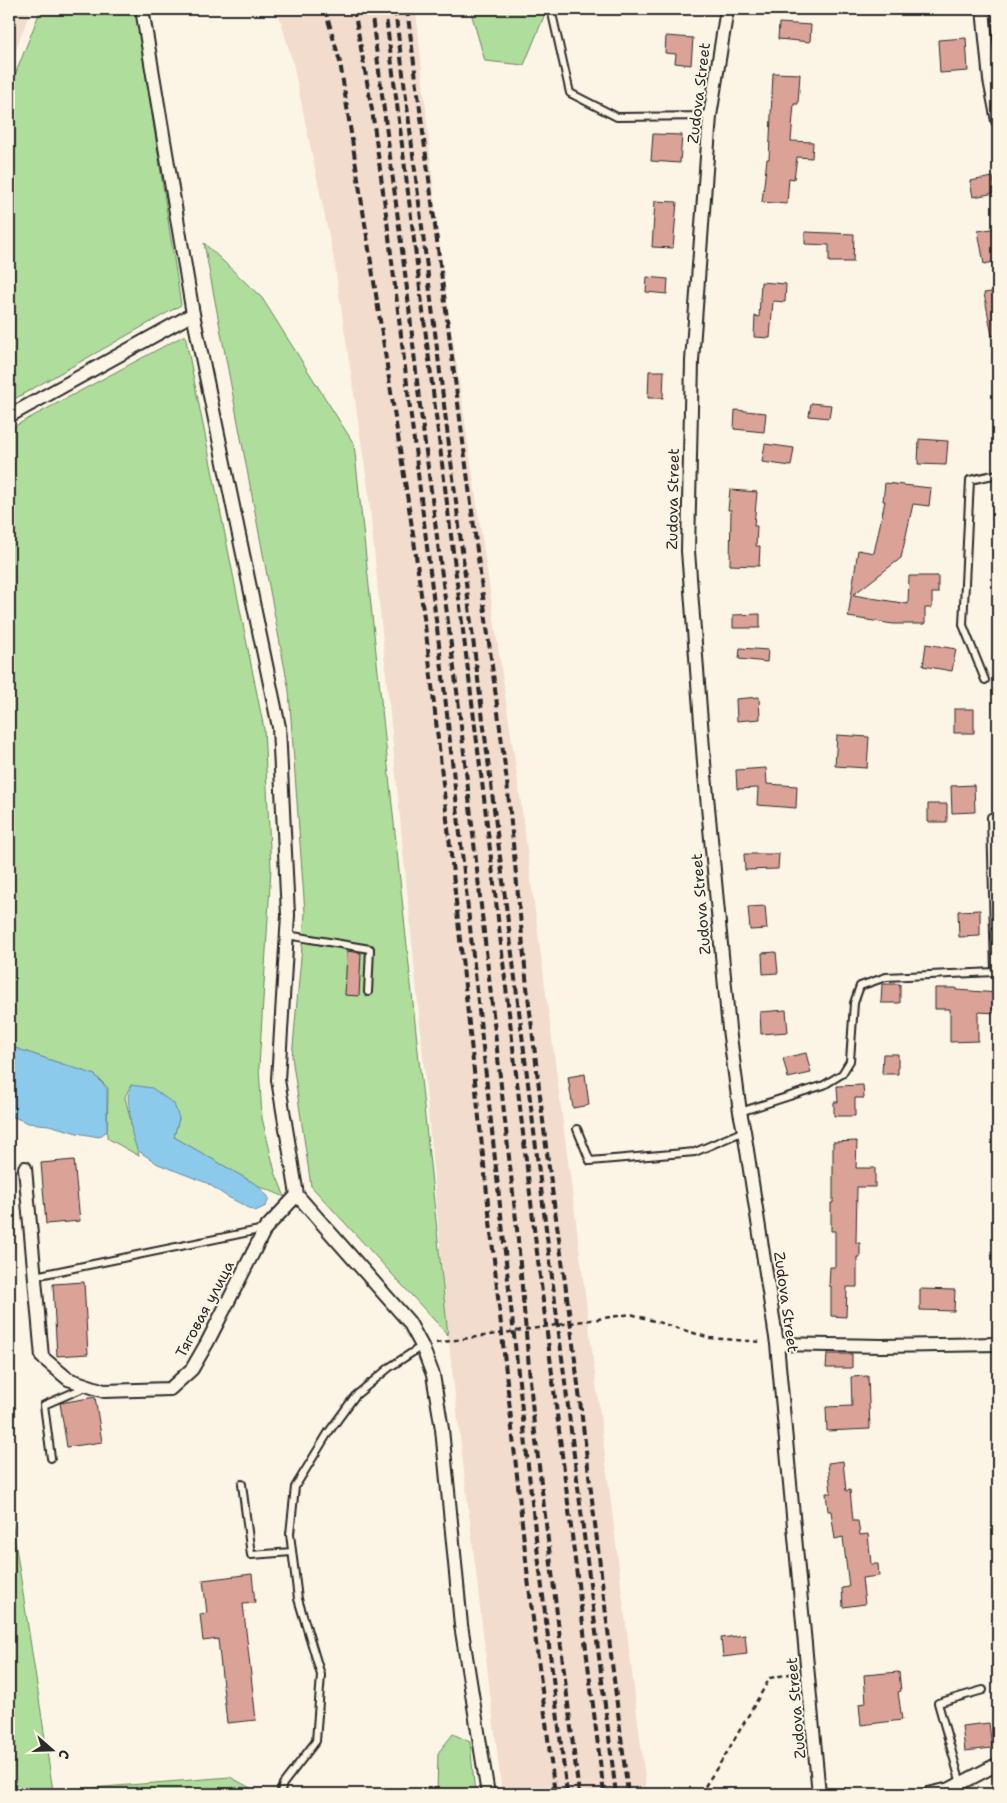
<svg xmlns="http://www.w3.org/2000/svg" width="1007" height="1803" font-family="'Shantell Sans',sans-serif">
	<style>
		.built { fill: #f2dcce }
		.green { fill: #afdd9c; stroke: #6d8464 }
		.water { fill: #8ccaec; stroke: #658a9f }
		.building { fill: #dba297; stroke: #2b2b2b }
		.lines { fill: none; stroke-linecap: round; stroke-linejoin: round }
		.lane-casing { stroke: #2b2b2b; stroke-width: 10 }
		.street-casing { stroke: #2b2b2b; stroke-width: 16 }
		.path { stroke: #2b2b2b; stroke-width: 2.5; stroke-dasharray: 5 4; stroke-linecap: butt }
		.lane { stroke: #fcf5e5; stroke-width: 6 }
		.street { stroke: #fcf5e5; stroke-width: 12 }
		.rail { stroke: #2b2b2b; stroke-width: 4; stroke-dasharray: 8 4; stroke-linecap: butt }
		.labels { text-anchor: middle; stroke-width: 4; stroke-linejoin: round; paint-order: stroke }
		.street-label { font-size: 15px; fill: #2b2b2b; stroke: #fcf5e5 }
	</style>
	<rect width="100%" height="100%" fill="#fcf5e5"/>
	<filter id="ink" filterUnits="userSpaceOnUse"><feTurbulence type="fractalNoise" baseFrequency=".02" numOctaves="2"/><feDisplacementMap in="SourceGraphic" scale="10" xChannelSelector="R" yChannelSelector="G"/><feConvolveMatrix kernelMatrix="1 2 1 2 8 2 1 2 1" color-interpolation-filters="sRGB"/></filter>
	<g filter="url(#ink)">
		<path class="built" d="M9,9h22l-22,59z
			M277,9h139l23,236 81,551 57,433 70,565h-145l-54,-459 -26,-290 -54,-557 -34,-228 -41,-197z"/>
		<path class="green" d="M41,9h95l45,296 -172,97v-312z
			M470,9h77l-23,56 -39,-4z
			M204,243l58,55 92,146 94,891 -137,-149 -19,-129 13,-144 -16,-222z
			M185,335l79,394 7,139 -12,199 3,51 13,54 10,25 -26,-11 -85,-49 5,-19 -48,-33 -6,12 14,59 -32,-18 1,-50 -13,-13 -86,-29v-617z
			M9,1501l44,290 177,-14 32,17h-251l-2,-25z
			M453,1734l17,8 5,52h-38l1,-41z"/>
		<path class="water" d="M9,1046l86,29 12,14v42l-8,6 -22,-4 -28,-8 -21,-2 -19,-8z
			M131,1085l21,3 22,16 5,14 -5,19 85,49 10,12 -3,8 -11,5 -29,-15 -19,-13 -49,-19 -21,-14 -5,-16 -4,-37z"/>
		<path class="building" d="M779,23l32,2 -1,17 -32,-3z
			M666,36l27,2 -2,27 -16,-2 1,-9 -11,-1z
			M966,38l2,33 -28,2 -2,-33z
			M773,73l27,1 -2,30h-4l-3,37 22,1 -1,16 -15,-1 -3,22 -5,-1 -2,26 -25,-2 5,-43h2z
			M653,134l29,1 -2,28 -29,-2z
			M993,177l2,16 -22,4 -3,-16z
			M655,201l22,1 -4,46 -21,-1z
			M998,228v33l-14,3 -6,-33z
			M805,232l49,2 -1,28h-24v-17l-24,-1z
			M647,277l21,2 -1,15 -21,-2z
			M761,282l25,2 -1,18 -12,-1 -3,37 -16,-1 1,-21 4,1z
			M998,291v44l-6,1 -8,-43z
			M649,371h15l-1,27h-15z
			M811,403l20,2 -2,13 -20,-2z
			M735,410l31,3 -2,19 -30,-3z
			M919,439l29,2 -2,24 -28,-1z
			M765,444l29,4 -3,18 -29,-4z
			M885,483l46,5 -2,18 -16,-2 -12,54 -48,37 55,9 1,-28h29v17h-6v15h-7v16h-32l-45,-7 10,-67 16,3 11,-52h-2z
			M730,490l27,2 -3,34h3l-1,20h4l-1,20 -29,-1 1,-55h-3z
			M760,614v14h-27v-13z
			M926,644l30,5 -4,22 -29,-5z
			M740,648l28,2 -1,12 -28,-3z
			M759,697l1,22 -23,2 -1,-22z
			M954,709h20v24h-20z
			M837,735l32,2 -2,31 -32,-2z
			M766,768l1,16 30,2 -1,22 -39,-3 1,-17 -21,1 -1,-19z
			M974,785l1,27 -23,1 -1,-27z
			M928,804h19v18h-19z
			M744,854h35l-1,15 -33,1z
			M765,906l2,23 -17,1 -2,-23z
			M980,910v26l-21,1 -1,-26z
			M347,951l14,2 -2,43 -14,-1z
			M776,952l2,21 -15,1 -1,-21z
			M882,984h18v19h-19z
			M935,988h21v2l42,3 -1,20 -19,-1v29l-28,1v-33h-15z
			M786,1010l2,22 -27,2 -1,-22z
			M806,1053l5,20 -23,5 -5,-20z
			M883,1054h15v20h-16z
			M585,1074l4,31 -16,3 -5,-31z
			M863,1085l1,13h-9v18h-21v-14h4l-1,-16z
			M857,1141l-1,27h19v19h-18l-1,56h4v14h-3v30h-10l-1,30 -15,-1v-30h-2l1,-19h5v-36h-4v-28h2v-61z
			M74,1160l6,61 -34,3 -5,-61z
			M84,1282l4,72 -31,2 -4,-72z
			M920,1289l35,1 -1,21 -34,-1z
			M827,1354h25v14h-26z
			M868,1376l2,53 -43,2 -1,-24 26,-1 -1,-29z
			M95,1397l7,45 -35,5 -7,-44z
			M843,1461l3,30 4,-1 3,31h5l2,14 8,-1 3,30h7l1,12 -17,2 3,26 -22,3 -1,-19 7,-1 -6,-50 -8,2 -4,-28h-3l-2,-18h5l-3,-30z
			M252,1574l3,29 -12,1 13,116 -29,3 -9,-84 -15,2 -3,-27 7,-1 -4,-33z
			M745,1635l2,19 -24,3 -2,-19z
			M899,1672l2,19 -3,1 4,28 -41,5 -2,-21 7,-1 -2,-28z
			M989,1723l3,25 -27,3 -3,-25z"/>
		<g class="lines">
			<g class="lane-casing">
				<path id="lane" d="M551,9l19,84 47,24 93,-1
					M985,680l-22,-55 7,-145 28,-6
					M287,935l83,14 -2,43
					M740,1112l84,-27 18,-11 8,-13 4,-58 6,-17 26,-9 109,-5 -4,-155
					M577,1129l13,32 105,-9 49,-21
					M35,1276l229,-47
					M51,1458l-7,-53 44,-19
					M242,1484l9,71 41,-3
					M961,1784l-23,-81 45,-13
					M280,1794l3,-10 33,-43 5,-66 -23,-76 -8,-65 5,-47 33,-54 27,-37 35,-29 32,-21"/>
			</g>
			<g class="street-casing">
				<path id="street" d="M142,9l51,305 86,413 9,188 -10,165 19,115 112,127 13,24 11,29 9,54 19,196 27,169
					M727,9l-17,107 -18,245 -4,190 17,224 24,254 11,83 4,19 33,213 42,450
					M983,9l7,71 8,41
					M9,416l184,-102
					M25,1168l17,189 26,22 36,12 66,-2 22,-20 15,-26 58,-114 32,-34
					M777,1344l105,2 116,-2
					M928,1794l22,-5 44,-23h4"/>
			</g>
			<path class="path" d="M436,1343l195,-29 79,24 52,4
				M700,1794l26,-40 44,-76 25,-5"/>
			<use href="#lane" class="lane"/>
			<use href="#street" class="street"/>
			<path class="rail" d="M325,9l15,53 74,478 13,101 25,223 76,715 27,215
				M354,9l18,101 15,111 56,456 92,853 32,264
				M371,9l36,280 11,101 40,309 59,530 17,196 45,369
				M385,9l99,789 50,430 70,566
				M395,9l221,1785
				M407,9l100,773 20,205 19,159 23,165 59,483"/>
		</g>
	</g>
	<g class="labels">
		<g class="street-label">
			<text transform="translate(699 93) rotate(-83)" y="5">Zudova Street</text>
			<text transform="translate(673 499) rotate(-89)" y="5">Zudova Street</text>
			<text transform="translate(701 904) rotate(-95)" y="5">Zudova Street</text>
			<text transform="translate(786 1302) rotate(82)" y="5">Zudova Street</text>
			<text transform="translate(205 1309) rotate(-62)" y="5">Тяговая улица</text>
			<text transform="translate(796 1708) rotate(-95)" y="5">Zudova Street</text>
		</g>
	</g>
	<rect width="1007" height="1803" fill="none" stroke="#fcf5e5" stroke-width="30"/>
	<rect x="15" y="15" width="977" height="1773" fill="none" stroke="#2b2b2b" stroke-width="2" filter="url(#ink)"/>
	<g transform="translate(52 1750) rotate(110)" stroke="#fcf5e5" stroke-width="4" paint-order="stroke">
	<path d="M0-4L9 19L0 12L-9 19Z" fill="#2b2b2b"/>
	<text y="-8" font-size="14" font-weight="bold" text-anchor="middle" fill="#2b2b2b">С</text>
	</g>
</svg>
